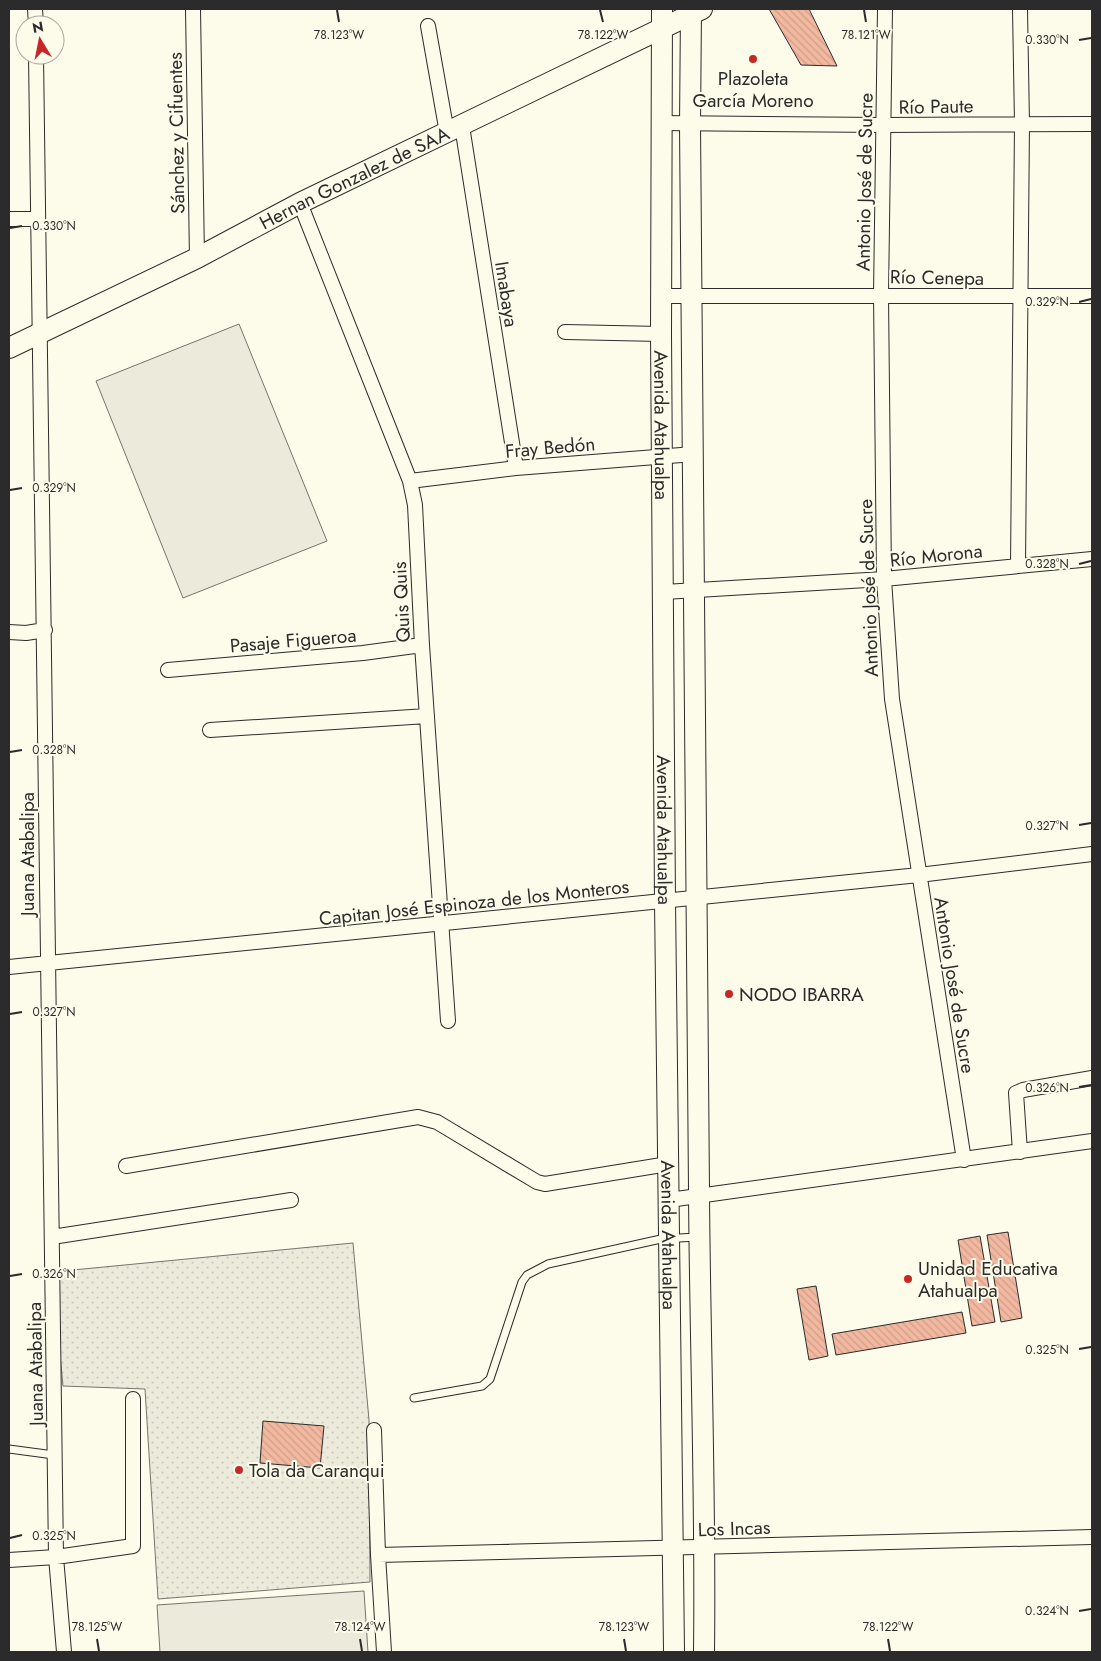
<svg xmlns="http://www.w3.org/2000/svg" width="1101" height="1661" font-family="Jost,sans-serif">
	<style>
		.green { fill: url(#green-dots); stroke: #74746e }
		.pitch { fill: #ecebdb; stroke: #74746e }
		.building { fill: url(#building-back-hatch); stroke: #2b2b2b }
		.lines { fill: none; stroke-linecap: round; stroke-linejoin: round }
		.lane-casing { stroke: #2b2b2b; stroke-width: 9 }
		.street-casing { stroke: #2b2b2b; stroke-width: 16 }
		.secondary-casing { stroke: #2b2b2b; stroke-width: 22 }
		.lane { stroke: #fdfbea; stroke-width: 7 }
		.street { stroke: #fdfbea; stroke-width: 14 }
		.secondary { stroke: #fdfbea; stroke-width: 20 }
		.ticks { fill: none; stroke: #2b2b2b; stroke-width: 2 }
		.poi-dot { fill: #c62828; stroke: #fdfbea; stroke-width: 2 }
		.labels { text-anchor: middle; stroke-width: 4; stroke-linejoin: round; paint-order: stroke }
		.poi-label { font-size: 19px; fill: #2b2b2b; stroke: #fdfbea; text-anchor: start }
		.street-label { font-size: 19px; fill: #2b2b2b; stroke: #fdfbea }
		.ticks-label { font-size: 12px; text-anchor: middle; fill: #2b2b2b; stroke: #fdfbea; stroke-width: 4; stroke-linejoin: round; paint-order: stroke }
	</style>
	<defs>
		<pattern id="green-dots" width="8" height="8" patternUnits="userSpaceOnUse" patternTransform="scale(1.25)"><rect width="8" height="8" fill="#ecebdb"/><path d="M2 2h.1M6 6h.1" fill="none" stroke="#cbcabc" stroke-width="1.8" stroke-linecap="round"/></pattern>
		<pattern id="building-back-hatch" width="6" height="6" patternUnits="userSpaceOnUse" patternTransform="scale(1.25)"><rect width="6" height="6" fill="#f2b8a0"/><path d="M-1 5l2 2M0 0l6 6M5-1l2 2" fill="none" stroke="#d09e8a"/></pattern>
	</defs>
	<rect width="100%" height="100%" fill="#fdfbea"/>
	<path class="green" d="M353,1243l16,177 1,162 -212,17 -13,-210 -82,-3 -11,-114z"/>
	<path class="pitch" d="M239,324l88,217 -144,57 -87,-217z
		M364,1591l4,61h-208l-3,-47z"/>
	<path class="building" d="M769,9h40l28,57 -36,-1z
		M1008,1232l14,86 -21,4 -14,-87z
		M980,1236l15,86 -23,4 -14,-86z
		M816,1286l12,70 -19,4 -12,-71z
		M962,1312l4,21 -130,22 -4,-21z
		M263,1421l61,5 -4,42 -60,-5z"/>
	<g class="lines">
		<g class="lane-casing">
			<path id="lane" d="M414,1398l68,-12 8,-7 32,-97 5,-7 21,-11 113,-25 36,-2
				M9,1449l45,6"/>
		</g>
		<g class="street-casing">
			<path id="street" d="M35,9l1,16
				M193,9l4,249
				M885,9l-4,286 3,284 8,120 72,461
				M428,26l19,107
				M36,55c7,501 13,1001 20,1502l8,95
				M660,123l223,2 209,-1
				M462,126l54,342
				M300,203l110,278 5,24 7,140 26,376
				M9,219h29
				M662,296h430
				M565,332l96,2
				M410,481l106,-13 178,-14
				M1018,566l4,-442 -2,-115
				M664,592l220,-13 208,-20
				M9,632l17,1 19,-3
				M168,670l195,-17 59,-8
				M210,730l217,-14
				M9,967l910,-92 173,-21
				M1020,1152l-4,-59 7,-3 69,-12
				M126,1166l292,-49 19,5 100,60 8,2 123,-20
				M669,1200l423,-59
				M52,1237l239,-37
				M374,1430l4,125 6,97
				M378,1555l714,-18
				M9,1560l47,-3 77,-11v-147"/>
		</g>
		<g class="secondary-casing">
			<g id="secondary">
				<path id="s1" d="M662,9l-1,325 4,567 9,751"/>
				<path d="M691,9l-1,116c4,355 7,711 9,1067 1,153 7,307 5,460"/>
				<path id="s2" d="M9,348l188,-90 103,-55 402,-194"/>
			</g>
		</g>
		<use href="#lane" class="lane"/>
		<use href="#street" class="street"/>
		<use href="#secondary" class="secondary"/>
	</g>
	<path class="ticks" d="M337,10l2,12M600,10l3,12M864,10l2,12M1079,40l12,-2M10,228l12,-2M1079,302l12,-3M10,490l12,-2M1079,564l12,-3M10,752l12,-2M1079,825l12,-2M10,1014l12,-2M1079,1087l12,-2M10,1276l12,-2M1079,1349l12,-2M10,1538l12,-3M1079,1611l12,-2M97,1639l2,12M360,1639l2,12M624,1639l2,12M888,1639l2,12"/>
	<g class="poi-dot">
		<circle cx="753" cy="59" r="5"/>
		<circle cx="729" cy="994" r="5"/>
		<circle cx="908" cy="1279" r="5"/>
		<circle cx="239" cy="1470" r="5"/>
	</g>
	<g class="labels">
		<g class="poi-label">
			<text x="753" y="85" text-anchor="middle">Plazoleta<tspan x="753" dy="22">García Moreno</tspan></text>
			<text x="739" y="1001">NODO IBARRA</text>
			<text x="918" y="1275">Unidad Educativa<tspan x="918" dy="22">Atahualpa</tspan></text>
			<text x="249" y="1477">Tola da Caranqui</text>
		</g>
		<g class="street-label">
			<text transform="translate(936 106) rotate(-1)" y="7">Río Paute</text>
			<text transform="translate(176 133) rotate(-91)" y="7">Sánchez y Cifuentes</text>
			<text dy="7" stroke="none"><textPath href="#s2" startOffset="385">Hernan Gonzalez de SAA</textPath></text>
			<text transform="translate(864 182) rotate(-89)" y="7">Antonio José de Sucre</text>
			<text transform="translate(937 277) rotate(1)" y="7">Río Cenepa</text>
			<text transform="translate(507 294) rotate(81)" y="7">Imabaya</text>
			<text dy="7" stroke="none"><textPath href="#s1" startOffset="416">Avenida Atahualpa</textPath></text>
			<text transform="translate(550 447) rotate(-5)" y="7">Fray Bedón</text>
			<text transform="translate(936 555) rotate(-6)" y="7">Río Morona</text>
			<text transform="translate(868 588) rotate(-92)" y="7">Antonio José de Sucre</text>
			<text transform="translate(401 602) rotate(-93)" y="7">Quis Quis</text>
			<text transform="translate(293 640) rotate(-5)" y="7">Pasaje Figueroa</text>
			<text dy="7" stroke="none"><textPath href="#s1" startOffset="821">Avenida Atahualpa</textPath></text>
			<text transform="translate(27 854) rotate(-90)" y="7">Juana Atabalipa</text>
			<text transform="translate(474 902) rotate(-6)" y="7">Capitan José Espinoza de los Monteros</text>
			<text transform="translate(955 985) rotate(81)" y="7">Antonio José de Sucre</text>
			<text dy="7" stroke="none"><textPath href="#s1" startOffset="1226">Avenida Atahualpa</textPath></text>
			<text transform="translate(35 1364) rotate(-91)" y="7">Juana Atabalipa</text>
			<text transform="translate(734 1528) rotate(-2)" y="7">Los Incas</text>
		</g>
	</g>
	<g class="ticks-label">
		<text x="339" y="39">78.123°W</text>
		<text x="603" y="39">78.122°W</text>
		<text x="866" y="39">78.121°W</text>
		<text x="1047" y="44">0.330°N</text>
		<text x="54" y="230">0.330°N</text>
		<text x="1047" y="306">0.329°N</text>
		<text x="54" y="492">0.329°N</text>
		<text x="1047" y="568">0.328°N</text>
		<text x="54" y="754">0.328°N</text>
		<text x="1047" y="830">0.327°N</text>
		<text x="54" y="1016">0.327°N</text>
		<text x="1047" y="1092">0.326°N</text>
		<text x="54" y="1278">0.326°N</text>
		<text x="1047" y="1354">0.325°N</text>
		<text x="54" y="1540">0.325°N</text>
		<text x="1047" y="1615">0.324°N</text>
		<text x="97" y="1631">78.125°W</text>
		<text x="360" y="1631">78.124°W</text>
		<text x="624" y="1631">78.123°W</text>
		<text x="888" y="1631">78.122°W</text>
	</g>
	<rect width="1101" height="1661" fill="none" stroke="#2b2b2b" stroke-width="20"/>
	<g transform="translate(40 40) rotate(350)"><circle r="24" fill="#fdfbea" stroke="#a9a89e"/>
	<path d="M0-4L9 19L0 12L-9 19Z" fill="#c62828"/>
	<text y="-8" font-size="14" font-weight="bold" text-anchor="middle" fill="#2b2b2b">N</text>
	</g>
</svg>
